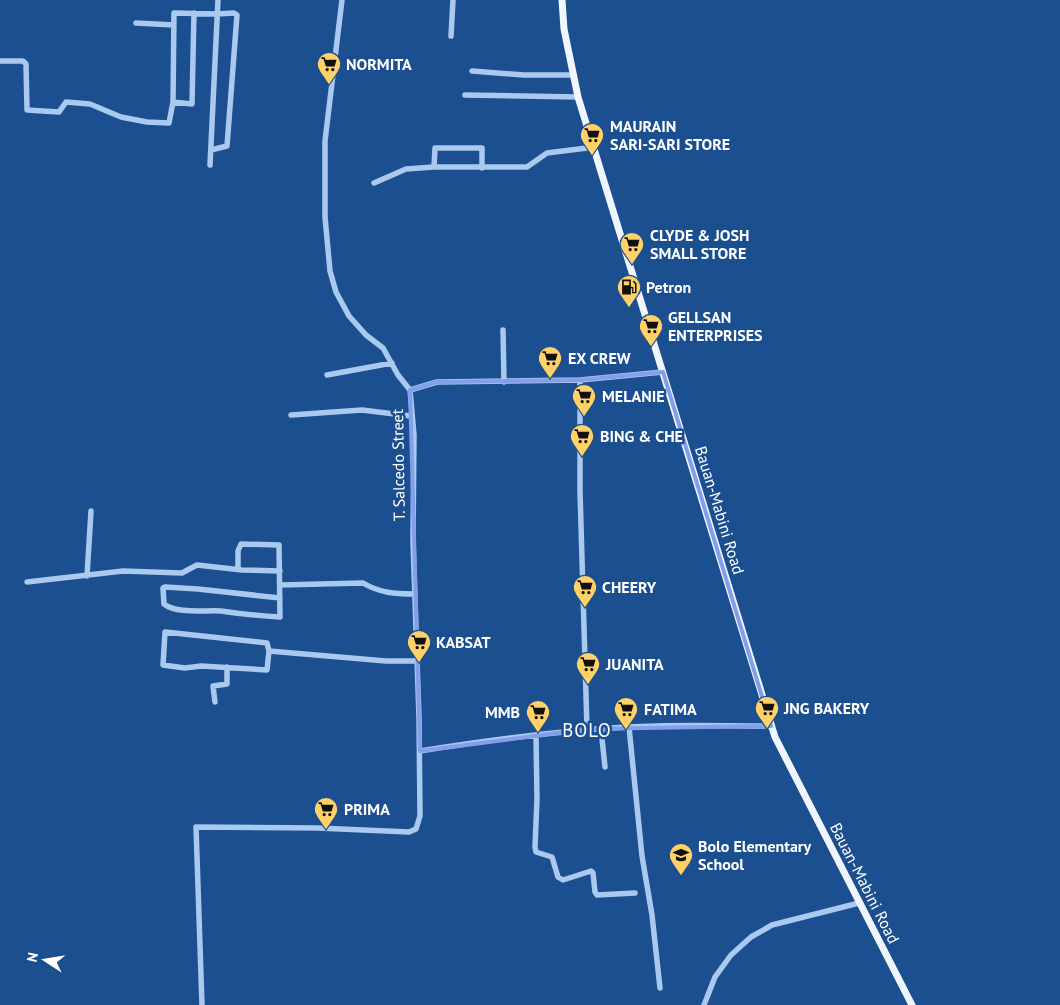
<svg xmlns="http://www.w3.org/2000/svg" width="1060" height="1005" font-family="'PT Sans',sans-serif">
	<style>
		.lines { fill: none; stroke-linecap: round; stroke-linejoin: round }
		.minor { stroke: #a9c9ee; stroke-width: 5.5 }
		.major { stroke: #f0f6ff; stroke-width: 7 }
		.marked { fill: none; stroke: #839eea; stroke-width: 4; stroke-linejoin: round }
		.labels { text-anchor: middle; stroke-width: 5; stroke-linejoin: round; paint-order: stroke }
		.poi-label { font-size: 16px; font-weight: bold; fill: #fff; stroke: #1b4f8f; text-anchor: start }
		.street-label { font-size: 16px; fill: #fff; stroke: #1b4f8f }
		.quarter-label { font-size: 19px; letter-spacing: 1px; fill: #fff; stroke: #1b4f8f }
	</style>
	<rect width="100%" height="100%" fill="#1b4f8f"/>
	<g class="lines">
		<path class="minor" d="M136,23l38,2
			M451,36l2,-36
			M0,61h23l3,3 1,46 32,2 7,-10 24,2 31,13 26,5 22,1 4,-21 1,-89 43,1 17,-1 3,2 -10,131 -16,4
			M472,71l52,4h50
			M465,95l113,2
			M173,102l19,2 2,-91
			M210,165l8,-165
			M434,167l1,-19h47v20
			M374,183l32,-14 28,-2h93l20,-14 48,-6
			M503,330l1,52
			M327,375l65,-12
			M580,380v111l7,238
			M410,390l27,-8 143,-2 83,-8
			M291,415l71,-5 49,6
			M238,569v-18l3,-7 38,1 1,72c-20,-1 -39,-3 -59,-6 -16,-1 -44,3 -57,-7l-1,-16 2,-1 33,2 82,9
			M87,576l4,-65
			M27,582l96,-11 59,2 15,-8 45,5 38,1
			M280,585l83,-2c17,10 32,11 51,11
			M269,651l-2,19 -66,-4 -16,2 -22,-3 2,-33 102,11 2,8 117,10h32
			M215,702l-2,-16 14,-2v-17
			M629,727l13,129 10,59 8,73
			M601,729l4,38
			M536,735l1,64 -2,48 1,5 16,5 6,20 5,3 28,-9 2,2 2,19 2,3 38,-2
			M420,751c68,-11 137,-20 207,-24 48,-3 96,-1 144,-1
			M202,1005l-6,-178 122,1 91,4 7,-3 4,-13 -1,-98 -6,-177 1,-106 -4,-45 -12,-15 -15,-27 -17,-13 -17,-19 -13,-24 -6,-21 -5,-54v-76l17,-141
			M704,1005l11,-28 16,-22 20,-18 21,-12 87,-22"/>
		<path class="major" d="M562,0l2,29 14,68 197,640 137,268"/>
	</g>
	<path class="marked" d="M663,372l108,354 -184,3 -167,22 -10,-361 27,-8 143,-2z"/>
	<defs>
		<g id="supermarket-pin" transform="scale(1.25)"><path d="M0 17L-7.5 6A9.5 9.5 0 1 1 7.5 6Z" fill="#ffd166" stroke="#1b4f8f"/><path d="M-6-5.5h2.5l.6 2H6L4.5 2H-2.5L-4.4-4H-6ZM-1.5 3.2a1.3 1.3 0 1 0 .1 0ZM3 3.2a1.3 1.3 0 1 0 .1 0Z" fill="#111"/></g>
		<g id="fuel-pin" transform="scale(1.25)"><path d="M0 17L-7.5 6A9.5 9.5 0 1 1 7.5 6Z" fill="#ffd166" stroke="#1b4f8f"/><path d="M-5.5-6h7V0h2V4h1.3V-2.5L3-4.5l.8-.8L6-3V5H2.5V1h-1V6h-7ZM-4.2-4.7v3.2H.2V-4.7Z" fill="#111"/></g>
		<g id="school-pin" transform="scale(1.25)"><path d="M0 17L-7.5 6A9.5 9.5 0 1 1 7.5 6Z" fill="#ffd166" stroke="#1b4f8f"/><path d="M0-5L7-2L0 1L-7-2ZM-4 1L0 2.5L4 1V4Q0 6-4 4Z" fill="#111"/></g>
	</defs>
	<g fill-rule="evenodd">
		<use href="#supermarket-pin" x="329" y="64"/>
		<use href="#supermarket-pin" x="592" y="135"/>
		<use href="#supermarket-pin" x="632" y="244"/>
		<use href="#fuel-pin" x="629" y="287"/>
		<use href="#supermarket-pin" x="651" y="326"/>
		<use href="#supermarket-pin" x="550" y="358"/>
		<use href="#supermarket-pin" x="584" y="396"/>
		<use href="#supermarket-pin" x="582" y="436"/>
		<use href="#supermarket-pin" x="585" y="587"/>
		<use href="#supermarket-pin" x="419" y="642"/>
		<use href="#supermarket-pin" x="588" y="664"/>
		<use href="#supermarket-pin" x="767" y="708"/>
		<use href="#supermarket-pin" x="626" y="709"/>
		<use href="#supermarket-pin" x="538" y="712"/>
		<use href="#supermarket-pin" x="326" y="809"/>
		<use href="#school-pin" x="681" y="855"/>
	</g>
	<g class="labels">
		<g class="poi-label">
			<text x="346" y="70">NORMITA</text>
			<text x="610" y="132">MAURAIN<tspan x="610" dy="18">SARI-SARI STORE</tspan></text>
			<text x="650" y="241">CLYDE &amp; JOSH<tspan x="650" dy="18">SMALL STORE</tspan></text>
			<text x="646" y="293">Petron</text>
			<text x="668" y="323">GELLSAN<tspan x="668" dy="18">ENTERPRISES</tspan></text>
			<text x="568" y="364">EX CREW</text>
			<text x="602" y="402">MELANIE</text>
			<text x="600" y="442">BING &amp; CHE</text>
			<text x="602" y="593">CHEERY</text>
			<text x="436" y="648">KABSAT</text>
			<text x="606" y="670">JUANITA</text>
			<text x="784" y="714">JNG BAKERY</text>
			<text x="644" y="715">FATIMA</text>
			<text x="520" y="718" text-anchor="end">MMB</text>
			<text x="344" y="815">PRIMA</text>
			<text x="698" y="852">Bolo Elementary<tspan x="698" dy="18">School</tspan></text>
		</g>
		<g class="street-label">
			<text transform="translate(398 465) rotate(-91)" y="6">T. Salcedo Street</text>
			<text transform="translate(720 510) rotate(73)" y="6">Bauan-Mabini Road</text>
			<text transform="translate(865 883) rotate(63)" y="6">Bauan-Mabini Road</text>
		</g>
		<g class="quarter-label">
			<text x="587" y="737">BOLO</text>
		</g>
	</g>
	<g transform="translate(45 960) rotate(282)" stroke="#1b4f8f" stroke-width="4" paint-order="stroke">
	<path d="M0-4L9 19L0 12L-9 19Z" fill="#ffffff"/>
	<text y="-8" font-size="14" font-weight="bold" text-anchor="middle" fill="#ffffff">N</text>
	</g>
</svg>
